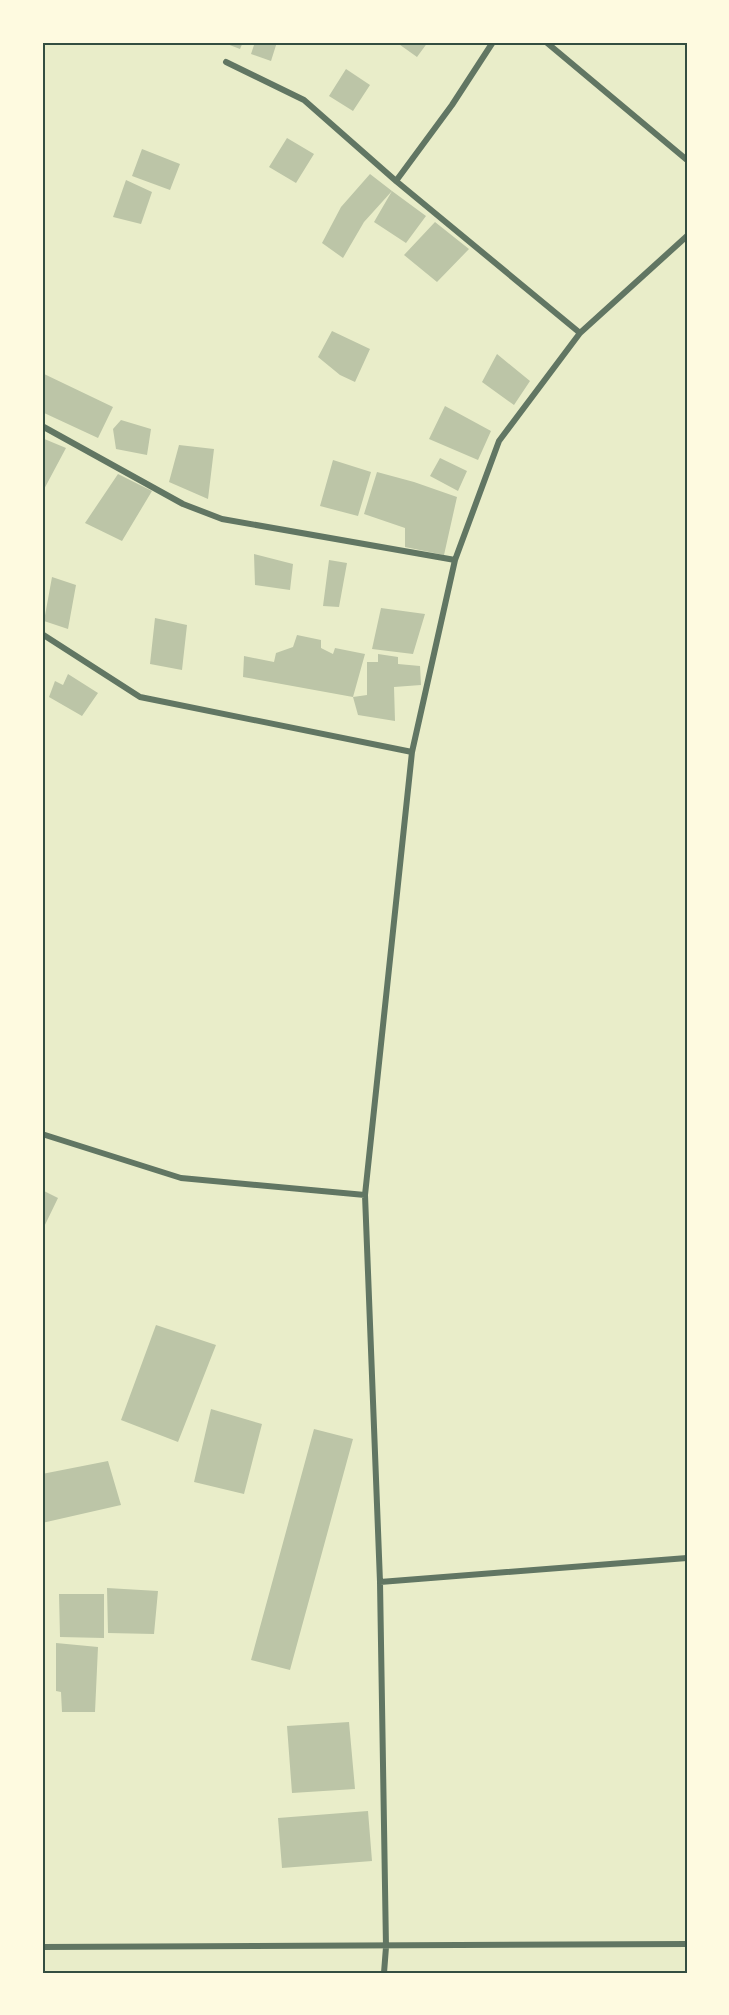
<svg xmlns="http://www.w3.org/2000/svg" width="729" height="2015" font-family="'Space Grotesk',sans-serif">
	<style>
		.building { fill: #bcc5a7 }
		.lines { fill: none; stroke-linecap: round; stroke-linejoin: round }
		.minor { stroke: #617663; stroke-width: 6 }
		.neatline { fill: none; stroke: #344e41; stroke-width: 2 }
	</style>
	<rect width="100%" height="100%" fill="#e9edc9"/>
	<path class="building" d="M222,42h21l-3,7z
		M255,42h22l-6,19 -20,-7z
		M396,42h32l-11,15z
		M346,69l24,16 -17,26 -24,-15z
		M287,138l27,16 -18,29 -27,-16z
		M142,149l38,15 -10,26 -38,-14z
		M370,174l22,17 -28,31 -21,36 -21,-15 19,-36z
		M126,180l26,12 -11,32 -28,-7z
		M392,191l34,25 -20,27 -32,-21z
		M435,222l34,27 -32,33 -33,-27z
		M332,331l38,18 -15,33 -15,-7 -22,-18z
		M497,354l33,27 -16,24 -32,-23z
		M42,373l71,34 -15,31 -56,-26z
		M445,406l46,25 -13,29 -49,-21z
		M121,420l30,9 -4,26 -31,-6 -3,-20z
		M42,438l24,10 -24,45z
		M179,445l35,4 -6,50 -39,-17z
		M440,458l27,13 -9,20 -28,-15z
		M333,460l38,12 -13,44 -38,-10z
		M377,472l37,10 43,15 -13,58 -39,-8v-19l-41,-14z
		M118,474l34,17 -30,50 -37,-18z
		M254,554l39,10 -3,26 -35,-5z
		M329,560l18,3 -8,44 -16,-1z
		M52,577l24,8 -8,44 -24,-8z
		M381,608l44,6 -12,40 -41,-5z
		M155,618l32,7 -5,45 -32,-6z
		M297,635l24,5v8l12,6 2,-6 30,6 -12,43 14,-2v-33h11v-8l20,3v7l22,2 1,19 -27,2 1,34 -37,-6 -5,-18 -110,-20 1,-21 30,6 2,-9 17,-6z
		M68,674l30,19 -16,23 -33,-19 6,-16 8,4z
		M42,1190l16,8 -16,33z
		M156,1325l60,20 -38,97 -57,-22z
		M211,1409l51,15 -18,70 -50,-12z
		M314,1429l39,10 -63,231 -39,-10z
		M108,1461l13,44 -79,18v-49z
		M107,1588l51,3 -4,43 -46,-1z
		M59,1594h45v44l-44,-1z
		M56,1643l42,4 -3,65h-33l-1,-20 -5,-1z
		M349,1722l6,67 -63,4 -5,-67z
		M368,1811l4,50 -90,7 -4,-50z"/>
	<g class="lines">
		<path class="minor" d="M546,42l141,118
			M226,62l78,38 92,81 184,152
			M396,181l56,-76 41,-63
			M42,426l141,78 39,15 233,41
			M42,634l98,63 272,55
			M42,1134l139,44 184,17
			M380,1582l307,-24
			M42,1947l645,-3
			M384,1973l2,-26 -6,-365 -15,-387 47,-443 43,-192 44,-119 81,-108 107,-97"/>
	</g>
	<rect width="729" height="2015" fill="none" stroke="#fefae0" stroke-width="87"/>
	<rect x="44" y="44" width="642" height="1928" class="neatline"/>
</svg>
